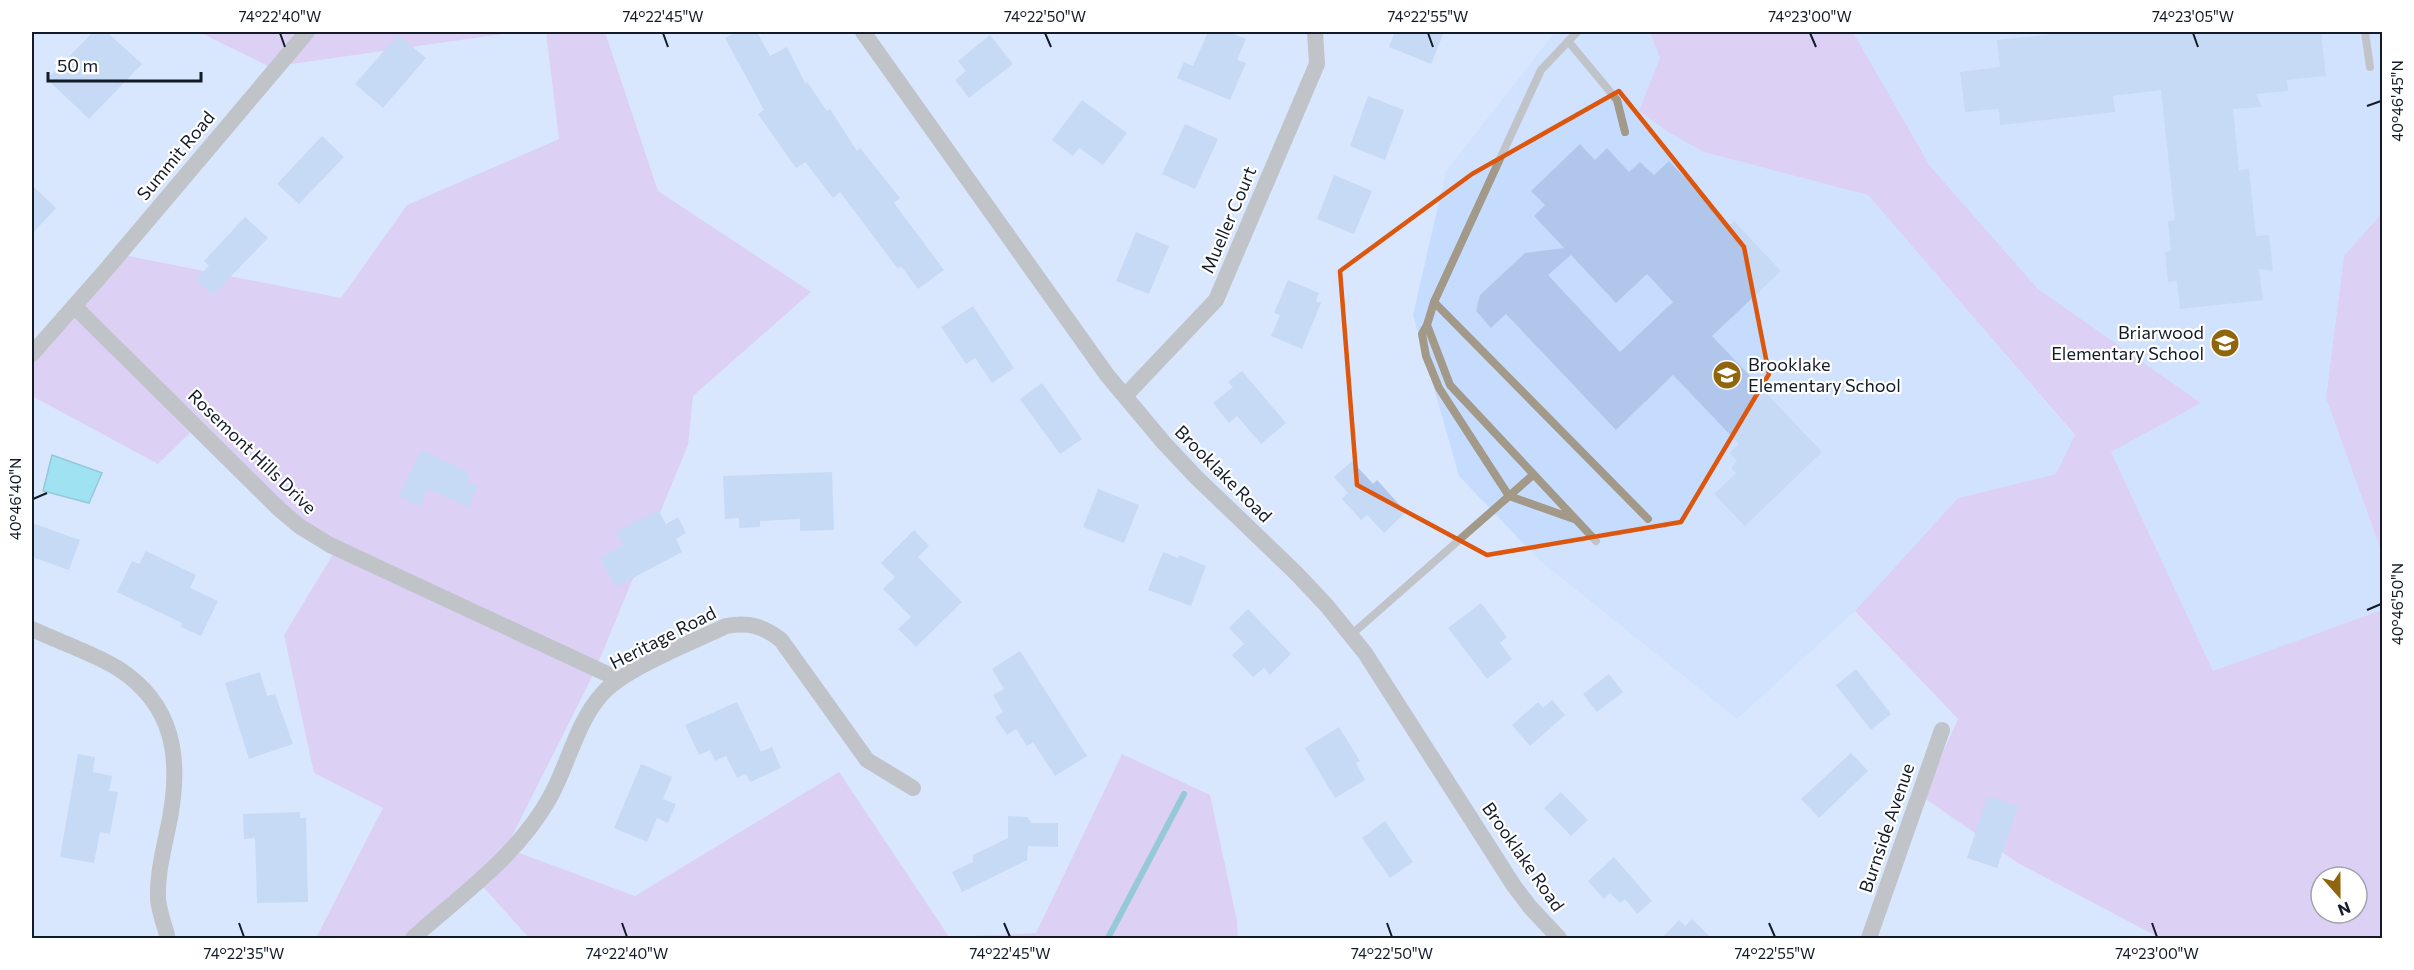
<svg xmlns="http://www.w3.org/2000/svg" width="2414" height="970" font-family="Commissioner,sans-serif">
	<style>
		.built { fill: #c6dcff }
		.green { fill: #dfb4ea; fill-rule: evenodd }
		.water { fill: #59dee4; stroke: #44a4ac; stroke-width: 1.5 }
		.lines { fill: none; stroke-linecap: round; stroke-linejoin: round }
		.stream { stroke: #44a4ac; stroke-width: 6 }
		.building { fill: #b0c7eb; fill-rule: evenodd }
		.service { stroke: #a39989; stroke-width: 8 }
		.minor { stroke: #a39989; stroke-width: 16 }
		.tertiary { stroke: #a39989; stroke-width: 16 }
		.marked { fill: none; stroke: #dd560d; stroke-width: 4.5; stroke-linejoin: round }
		.ticks { fill: none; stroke: #131b28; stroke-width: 2 }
		.labels { text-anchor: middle; stroke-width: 4.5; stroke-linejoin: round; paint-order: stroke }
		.street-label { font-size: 18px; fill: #131b28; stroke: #fff }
		.poi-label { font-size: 18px; fill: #131b28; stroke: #fff; text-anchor: end }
		.neatline { fill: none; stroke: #131b28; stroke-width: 2 }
		.ticks-label { font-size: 15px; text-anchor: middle; fill: #131b28 }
	</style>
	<rect width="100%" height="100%" fill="#d9e7fe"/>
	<path class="built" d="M1555,32h95l54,120 164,43 207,241 -18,38 -99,24 -103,113 -118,108 -199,-160 -79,-83 -46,-161 33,-144z
		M1853,32h529v181l-38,43 -18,142 56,155v57l-169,62 -102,-220 90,-49 -163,-114 -108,-123z"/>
	<path class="green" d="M199,32h318l-247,35z
		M546,32h59l53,159 153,101 -118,104 -5,49 -94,228 -88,175 129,48 204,-124 110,165 87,-4 86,-179 88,41 27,126 1,17h-709l-52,-58 -59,58h-102l67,-130 -69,-35 -30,-138 51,-84 -139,-124 -38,37 -126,-68v-44l81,-99 228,45 66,-93 152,-66z
		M1650,32h203l77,134 108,123 163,114 -90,49 102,219 169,-61v328h-222l-142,-75 -95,-66 35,-78 -103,-108 103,-113 98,-24 19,-39 -207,-240 -164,-43 -34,-19 -31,-22 21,-53zM2321,877h36v36h-36z
		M2382,213v340l-56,-155 18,-142z"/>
	<path class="water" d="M52,455l50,18 -13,30 -46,-12z"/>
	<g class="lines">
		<path class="stream" d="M1108,938l76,-144"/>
	</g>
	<path class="building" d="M93,32h14l35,32 -53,55 -42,-40z
		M737,32h20l13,24 17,-9 18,36 2,-1 20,29 3,-2 27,42 3,-3 40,50 -6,5 50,67 -26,19 -17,-23 -3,3 -58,-77 -7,6 -28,-36 -9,6 -38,-54 6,-4 -39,-72z
		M1208,32h20l18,7 -9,21 9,3 -16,37 -53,-22 7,-16 9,4z
		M1395,32h49l-13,32 -42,-17z
		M2072,32h249l5,44 -39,4 1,11 -32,3 6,13 -29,2 6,61 10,-1 7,67 13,-1 4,36 -14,-2 4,31 -83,9 -3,-28 -9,1 -3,-30 6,-1 -3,-30 7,-1 -14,-130 -48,6 2,16 -115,13 -1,-16 -34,3 -5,-40 40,-5 -3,-27z
		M398,35l28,23 -43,50 -28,-24z
		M990,35l23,29 -44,34 -14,-18 11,-9 -8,-10z
		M1368,96l36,14 -19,50 -35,-14z
		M1082,100l45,33 -24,32 -24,-17 -6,8 -21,-16z
		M1185,124l33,15 -23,50 -33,-15z
		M322,136l22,21 -45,47 -22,-20z
		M1580,144l15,16 12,-12 22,24 11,-10 14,13 15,-14 61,64 4,-4 47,50 -69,65 110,116 -77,74 -31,-32 22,-21 -5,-5 6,-7 -8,-8 10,-9 -66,-69 -57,55 -110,-116 -15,14 -15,-17 4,-16 45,-42 39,-5 -30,-32 11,-11 -14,-14zM1571,255l45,48 31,-29 26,28 -53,50 -72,-77z
		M1334,175l38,16 -18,43 -37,-15z
		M32,185l24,23 -24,26z
		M245,217l23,21 -55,57 -17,-16 13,-13 -5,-5z
		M1136,232l33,14 -20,48 -33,-13z
		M1288,280l31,13 -3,8 5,2 -19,46 -31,-13 9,-21 -6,-2z
		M973,306l41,62 -22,15 -17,-25 -9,6 -25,-37z
		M1242,371l44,52 -25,21 -24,-28 -8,7 -16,-20 20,-16 -5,-5z
		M1042,383l40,56 -22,15 -40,-55z
		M421,450l49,23 -4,8 12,5 -10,21 -40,-18 -8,17 -21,-10z
		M1352,461l21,23 4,-4 29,32 -22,21 -17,-18 -6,5 -19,-21 6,-6 -14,-16z
		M832,472l2,58 -34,1v-12l-40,2v6l-21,1v-10l-14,1 -2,-43z
		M1098,489l41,16 -15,38 -41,-16z
		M658,510l8,14 12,-7 8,16 -10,6 6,13 -66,35 -16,-29 23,-13 -7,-13z
		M32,523l48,17 -11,30 -37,-13z
		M914,530l15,16 -11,11 44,45 -46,45 -18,-18 13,-12 -28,-28 12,-12 -14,-14z
		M146,551l50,24 -6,13 28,13 -17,35 -20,-9 1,-4 -65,-31 15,-31 7,3z
		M1163,552l15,6 1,-3 27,11 -15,40 -43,-16z
		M1481,603l26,34 -7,6 12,16 -25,20 -39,-51z
		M1248,609l43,45 -21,21 -6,-7 -11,9 -21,-22 12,-11 -15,-16z
		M1020,651l67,105 -32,20 -22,-34 -6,4 -11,-17 -9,6 -12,-18 8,-5 -10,-17 11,-6 -12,-20z
		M1856,669l35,45 -20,16 -35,-45z
		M260,672l7,24 8,-2 18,50 -44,15 -24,-76z
		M1609,674l14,18 -26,20 -14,-18z
		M1552,700l13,15 -35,31 -18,-21 26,-23 5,6z
		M737,702l24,50 11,-5 9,21 -31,14 -4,-8 -9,4 -11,-22 -11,5 -5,-11 -11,5 -14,-30z
		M1339,727l21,34 -4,2 9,17 -30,18 -30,-50z
		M1851,753l17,18 -49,47 -18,-19z
		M78,754l17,3 -2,15 19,4 -3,15 9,1 -8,42 -10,-2 -6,31 -34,-6z
		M641,764l31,13 -9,22 13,5 -8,19 -11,-5 -10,24 -33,-14z
		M1561,792l27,28 -17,16 -27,-28z
		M1988,796l30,10 -21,62 -30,-10z
		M300,812v6h6l2,84 -51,1 -2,-65 -11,1 -1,-25z
		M1008,816l20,1 3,6h27v24l-30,-1 -1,14 -65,32 -10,-20 21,-10v-7l35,-17z
		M1385,821l28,41 -23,16 -28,-40z
		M1614,857l38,44 -15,13 -12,-15 -5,4 -10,-10 -6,6 -16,-18z
		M1692,919l20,20h-51l18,-19 6,6z"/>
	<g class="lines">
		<path class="service" d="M2365,32l5,35
			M1568,41l49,59 8,32
			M1434,302l214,217
			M1427,325l23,60 146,156
			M1574,519l-65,-23 -70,-108 -13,-32 -4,-22 5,-9 7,-23 107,-232 36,-38
			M1351,635l182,-160"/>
		<path class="minor" d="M74,306l205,203 20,17 31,19 288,134
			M32,354l73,-83 202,-239
			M1125,396l91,-96 101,-236 -2,-32
			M32,629c25,12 64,25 87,40 55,36 62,89 51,149 -5,26 -13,54 -12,81 1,12 6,25 9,36
			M413,938c47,-42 104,-82 136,-139 19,-33 27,-76 53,-105 23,-26 91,-52 124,-68 22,-4 38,0 55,14l86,120 46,28
			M1869,938l73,-208"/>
		<path class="tertiary" d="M863,32l244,343 57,68 32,34 100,96 31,33 38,47 149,233 16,21 29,31"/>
	</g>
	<path d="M0 0H2414V970H0ZM1619,91l125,156 25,127 -88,148 -194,33 -130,-70 -17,-214 132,-97z" fill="#d9e7fe" fill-opacity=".55" fill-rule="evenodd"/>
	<path class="marked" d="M1619,91l125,156 25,127 -88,148 -194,33 -130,-70 -17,-214 132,-97z"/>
	<path class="ticks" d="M280,33l5,14M663,33l5,14M1045,33l6,14M1428,33l5,14M1810,33l6,14M2193,33l5,14M2367,106l14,-5M33,499l14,-6M2367,610l14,-6M239,923l5,14M622,923l5,14M1004,923l6,14M1387,923l5,14M1769,923l6,14M2152,923l5,14"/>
	<defs>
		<g id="school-disc" transform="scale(1.5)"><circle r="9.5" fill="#8f660d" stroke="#fff"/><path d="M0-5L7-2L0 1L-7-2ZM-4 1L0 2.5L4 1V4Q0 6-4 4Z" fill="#fff"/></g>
	</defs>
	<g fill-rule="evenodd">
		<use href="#school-disc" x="2225" y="343"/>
		<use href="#school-disc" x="1727" y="375"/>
	</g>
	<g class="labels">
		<g class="street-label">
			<text transform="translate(176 156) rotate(-50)" y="6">Summit Road</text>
			<text transform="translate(1229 220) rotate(-67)" y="6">Mueller Court</text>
			<text transform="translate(252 452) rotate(44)" y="6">Rosemont Hills Drive</text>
			<text transform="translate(1223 474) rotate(45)" y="6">Brooklake Road</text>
			<text transform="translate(663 638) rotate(-27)" y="6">Heritage Road</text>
			<text transform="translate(1887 828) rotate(-71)" y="6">Burnside Avenue</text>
			<text transform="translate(1523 857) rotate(55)" y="6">Brooklake Road</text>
		</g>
		<g class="poi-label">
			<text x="2204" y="339">Briarwood<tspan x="2204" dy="21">Elementary School</tspan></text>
			<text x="1748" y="371" text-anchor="start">Brooklake<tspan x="1748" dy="21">Elementary School</tspan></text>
		</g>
	</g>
	<rect width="2414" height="970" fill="none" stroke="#ffffff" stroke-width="66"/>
	<g transform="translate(2339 895) rotate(159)"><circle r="28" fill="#ffffff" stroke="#a1a4a9" stroke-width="1.5"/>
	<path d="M0-4.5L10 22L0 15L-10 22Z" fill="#8f660d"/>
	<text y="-9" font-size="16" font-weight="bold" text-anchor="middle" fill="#131b28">N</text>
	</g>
	<path d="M48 72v9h153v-9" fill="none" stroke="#131b28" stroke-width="3"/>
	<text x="57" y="72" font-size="18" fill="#131b28" stroke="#ffffff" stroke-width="4.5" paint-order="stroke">50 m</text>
	<rect x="33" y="33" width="2348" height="904" class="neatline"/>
	<g class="ticks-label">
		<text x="280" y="22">74°22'40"W</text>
		<text x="663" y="22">74°22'45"W</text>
		<text x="1045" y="22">74°22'50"W</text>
		<text x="1428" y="22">74°22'55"W</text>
		<text x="1810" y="22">74°23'00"W</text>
		<text x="2193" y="22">74°23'05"W</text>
		<text transform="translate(2398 101) rotate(-90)" y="5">40°46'45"N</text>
		<text transform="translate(16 499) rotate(-90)" y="5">40°46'40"N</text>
		<text transform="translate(2398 604) rotate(-90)" y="5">40°46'50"N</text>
		<text x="244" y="959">74°22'35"W</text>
		<text x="627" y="959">74°22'40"W</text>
		<text x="1010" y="959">74°22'45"W</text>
		<text x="1392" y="959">74°22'50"W</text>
		<text x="1775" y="959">74°22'55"W</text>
		<text x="2157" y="959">74°23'00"W</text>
	</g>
</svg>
